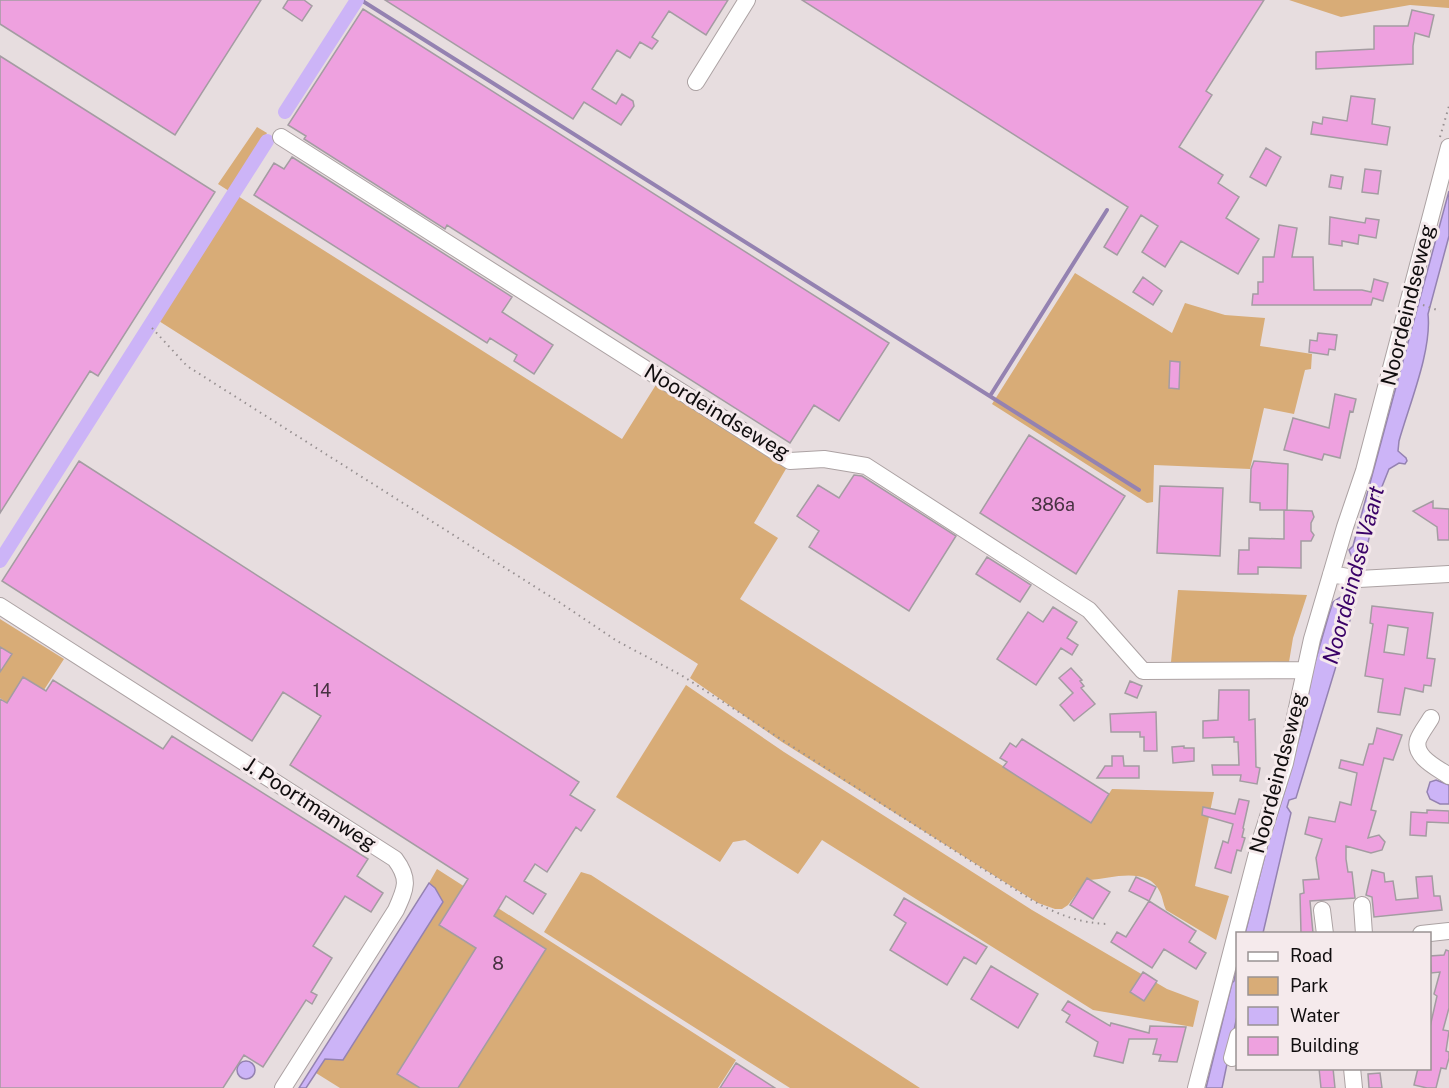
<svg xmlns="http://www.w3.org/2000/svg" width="1449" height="1088" font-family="'Public Sans',sans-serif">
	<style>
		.green { fill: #d8ac77 }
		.water { fill: #ccb4f7; stroke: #9482b1; stroke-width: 1.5 }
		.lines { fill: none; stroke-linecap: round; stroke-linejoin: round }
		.stream { stroke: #9482b1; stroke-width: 4 }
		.canal { stroke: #ccb4f7; stroke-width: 14 }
		.building { fill: #eea1df; stroke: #a49ca2; stroke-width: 1.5; fill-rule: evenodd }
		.minor-casing { stroke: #aca2a3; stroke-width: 18 }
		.path { stroke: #979091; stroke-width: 2; stroke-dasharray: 1.5 4.5; stroke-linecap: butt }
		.minor { stroke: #fff; stroke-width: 16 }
		.labels { text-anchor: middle; stroke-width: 6; stroke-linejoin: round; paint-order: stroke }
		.number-label { font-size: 18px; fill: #483242 }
		.street-label { font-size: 21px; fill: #100d0e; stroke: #f5eaec }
		.water-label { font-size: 22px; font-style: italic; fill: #390167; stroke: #f5eaec }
	</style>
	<rect width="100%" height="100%" fill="#e7dddf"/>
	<path class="green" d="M1289,0h160v8l-39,-3 -69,12z
		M257,127l10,6 -37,58 392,248 37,-59 131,82 -36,61 24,15 -38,61 351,223 21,-33 102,3 -19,94 34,10 -13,44 -50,-30c-3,-6 -3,-12 -6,-18 -12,-26 -48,-14 -70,-12l-7,5 -15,20 -6,4h-7l-17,-6 -256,-161 -92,-64 8,-14 -547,-348 78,-125 -11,-7z
		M1075,273l97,60 13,-30 40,12 40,3 -5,28 52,8 -1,15 -6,1 -11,44 -30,-6 -14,61 -96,-4 -1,37 -6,1 -155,-99z
		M1178,590l129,5 -14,43 -4,24h-118z
		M0,619l64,40 -37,57 -27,-18z
		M686,685l98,67 248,158 135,79 32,12 -6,26 -100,-17 -271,-170 -24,34 -53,-34 -12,2 -13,20 -104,-65z
		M437,869l299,191 -18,28h-378l-24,-15 119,-185 -6,-5z
		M581,872l10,3 329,213h-130l-246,-156z"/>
	<path class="water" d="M1449,191v45l-21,78c4,37 -19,91 -29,127l-1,10 8,7 1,3 -2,3 -6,-1 -10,6 -10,25 -17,75 -8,20v18l-58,191 -7,2 -2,7 4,6 -28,120 -18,1 23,-91 17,-53 17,-63 11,-58 16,-55 4,-12 12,-8 9,-31 -5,-13 4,-4z
		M1436,780l13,5v19h-9l-10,-5 -3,-7 3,-10z
		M429,883l6,5 8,14 -100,158 -18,-1 -19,29h-7z
		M1237,962v54l-15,72h-16l26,-105 2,-2z
		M237 1070a9 9 0 1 1 18 0a9 9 0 1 1-18 0Z"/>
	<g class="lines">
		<path class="stream" d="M361,0l778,490
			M990,396l117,-186"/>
		<path class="canal" d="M285,112l72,-112
			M0,561l267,-420"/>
	</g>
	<path class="building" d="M0,0h261l-86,135 -175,-111z
		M288,0h16l8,6 -10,15 -19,-13z
		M385,0h343l-22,35 -37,-24 -17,26 6,4 -6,8 -12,-7 -10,16 -13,-8 -25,39 24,15 6,-10 11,7 1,5 -13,19 -37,-23 -11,17z
		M802,0h462l-58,91 6,4 -33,52 44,28 -5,8 21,14 -13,21 33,21 -21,35 -57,-33 -16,26 -23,-15 16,-26 -17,-11 -24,40 -13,-8 24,-40z
		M363,9l526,334 -50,78 -25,-16 -24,38 -343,-218 -2,4 -141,-90 2,-3 -18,-11z
		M1412,10l22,5 -5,22 -14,-4 -2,13v18l-97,5v-17l58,-3v-23h34z
		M0,56l215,136 -117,184 -8,-5 -90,142z
		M1351,96l24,3 -3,25 18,3 -3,18 -76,-11 2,-12 9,2 1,-7 24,4z
		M1266,148l15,9 -15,29 -16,-9z
		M292,157l220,140 -10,15 51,33 -19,29 -20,-13 3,-6 -27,-17 -3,5 -233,-148 20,-32 10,6z
		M1365,169l16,2 -3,23 -16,-2z
		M1331,175l12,2 -2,12 -12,-2z
		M1330,217l35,6 1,-5 13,2 -3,18 -17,-3 -1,9 -16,-3v5l-13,-2z
		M1279,225l18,3 -5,29h21l1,33h48l9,2 3,-13 14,4 -5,18 -10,-3 -2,7h-119l1,-11h5v-12h5v-25h11z
		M1143,277l19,14 -9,14 -20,-13z
		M1318,333l19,2 -2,15 -6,-1 -1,6 -19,-3 1,-12 7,1z
		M1170,361l10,1 -1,27 -10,-1z
		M1335,394l21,5 -3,13 -3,-1 -10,47 -16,-4 -2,6 -38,-10 9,-32 36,10z
		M1029,435l96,61 -49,78 -96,-61z
		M79,461l500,321 -9,13 25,15 -14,21 -5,-4 -29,45 -12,-8 -11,17 22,13 -13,20 -27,-18 -12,20 52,33 -88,139h-38l-23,-14 79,-126 -37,-23 29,-46 -178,-114 31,-49 -38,-24 -31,49 -250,-160z
		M1254,461l34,3 -1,46h-27v-7l-10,-1 1,-33z
		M854,475l8,1 94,60 -47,75 -100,-64 10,-16 -22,-15 21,-31 21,13z
		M1160,486l63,2 -3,68 -63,-3z
		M1433,501v7l16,1v31h-11l-1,-13 -24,-16z
		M1284,510l28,1 2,6 -3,6v8l3,4 -3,6h-10v27l-43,-1v7h-20l1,-24h10v-12l35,1z
		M987,557l44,28 -11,17 -44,-28z
		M1372,606l61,7 -6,45 8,1 -4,27 -7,-1 -1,7 -18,-4 -5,27 -22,-3 5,-33 -18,-3 8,-52 -3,-1zM1388,625l20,3 -4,27 -20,-3z
		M1053,607l24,15 -10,16 11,7 -6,10 -11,-7 -25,37 -39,-26 31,-47 15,10z
		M0,647l12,7 -12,18z
		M1071,668l11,12 -2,1 4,5 -3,2 14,16 -21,17 -14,-16 13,-12 -14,-15z
		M23,677l23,14 7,-11 110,69 9,-13 196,123 -11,17 26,17 -12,19 -26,-16 -32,50 19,12 -21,34 6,3 -5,9 -6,-4 -43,67 -19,-12 -21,33h-223v-389l7,4z
		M1130,681l12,5 -5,12 -12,-5z
		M1219,690h30v30l6,-1 1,48 4,1 -3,16 -17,-3 1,-6h-28l-1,-10h27l-1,-23h-4v-5l-31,1v-17l15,-1z
		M1156,712l1,39h-13v-14h-4v-5h-29l-1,-18z
		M1377,728l25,7 -9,25 -9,-2 -13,52 5,1 -8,27 11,-3 6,7 -3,8 -11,3 -25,-7v13l2,13h4l3,26 -45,3 3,32h-12l-1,-39 4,-1 -1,-13 16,-1 -3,-21 6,-19 -17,-5 4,-17 26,5 5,-20 11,3 6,-32 -18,-5 2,-8 22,5 6,-21h4z
		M1022,739l87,55 -18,29 -88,-56 4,-5 -7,-4 10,-15 6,4z
		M1184,746v2h10v13l-21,2 -1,-16z
		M1112,756h11l1,10h15v12h-42l8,-12h7z
		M1239,799l10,2 -6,27 1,1 -2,8 3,1 -4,13 -4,-1 -6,23 -16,-5 8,-27 5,2 5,-19 -31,-9 1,-8 32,7z
		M1427,810l22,1v12l-22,-1 -1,14 -16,-1 1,-23 16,1z
		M1372,870l12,3 1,9 8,-1 3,19 22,-2 -2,-21 16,-1 2,20h6l2,14 -68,7 -2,-20 -6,-2z
		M1136,877l20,10 -7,14 -20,-10z
		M1087,878l23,14 -17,27 -23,-14z
		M904,898l83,49 -11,17 -12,-7 -17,28 -57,-35 16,-27 -12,-8z
		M1149,901l47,30 -7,11 17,11 -10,16 -32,-20 -12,19 -41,-26 6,-10 9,5z
		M1446,950l3,1v57l-6,22 6,1 -3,20 3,1v6l-3,11 -5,-1 -5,20h-9l-13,-3 4,-17h12v-41l7,-31 -3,-2 6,-22 -9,1 -1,-17 14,-1z
		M991,966l47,28 -20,34 -47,-29z
		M1143,972l14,9 -13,20 -14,-9z
		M1068,1001l42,25 1,-3 38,10 1,-7 36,1 -9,35 -18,-1 2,-6 -8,-1 4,-15h-28l-6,24 -29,-7 4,-14 -32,-20 4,-7 -8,-5z
		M736,1063l39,25h-55z
		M1319,1068h14l2,20h-14z
		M1380,1073l2,15h-13l-1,-14z"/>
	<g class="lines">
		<g class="minor-casing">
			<path id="minor" d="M696,82l51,-82
				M281,137l509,324 34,-2 42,7 223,144 54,61 162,-1
				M1331,574l28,5 90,-5
				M0,606l395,253c15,20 11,29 1,51l-113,178
				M1431,718c-4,7 -10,14 -13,22 -5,17 20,28 31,36
				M1362,905l2,29
				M1322,910l3,24
				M1421,934l28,-3
				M1232,1058l6,-22
				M1352,1068l2,20
				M1196,1088l64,-246 25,-79 27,-124 33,-112 19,-56 85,-324"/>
		</g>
		<path class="path" d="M1440,137l9,-31
			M1423,305l17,6
			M152,328l35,38 372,236 58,39 64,34 349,224c26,15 48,24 78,25"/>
		<use href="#minor" class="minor"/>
	</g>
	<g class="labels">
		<g class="number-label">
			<text x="1053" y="511">386a</text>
			<text x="322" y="697">14</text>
			<text x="498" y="970">8</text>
		</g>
		<g class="street-label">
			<text transform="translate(1408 305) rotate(-76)" y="7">Noordeindseweg</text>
			<text transform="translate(717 412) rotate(31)" y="7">Noordeindseweg</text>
			<text transform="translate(1278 773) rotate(-75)" y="7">Noordeindseweg</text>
			<text transform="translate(310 804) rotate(33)" y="7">J. Poortmanweg</text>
		</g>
		<g class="water-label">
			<text transform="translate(1353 575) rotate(-75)" y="8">Noordeindse Vaart</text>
		</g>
	</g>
	<rect x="1236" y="932" width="195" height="138" fill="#f5eaec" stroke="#999293" stroke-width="1.5"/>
	<rect x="1248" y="952" width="30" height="9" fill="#ffffff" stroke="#999293" stroke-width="1.5"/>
	<text x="1290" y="962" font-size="18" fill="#100d0e">Road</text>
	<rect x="1248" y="977" width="30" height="18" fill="#d8ac77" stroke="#999293" stroke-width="1.5"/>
	<text x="1290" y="992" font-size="18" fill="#100d0e">Park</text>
	<rect x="1248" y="1007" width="30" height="18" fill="#ccb4f7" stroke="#999293" stroke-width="1.5"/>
	<text x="1290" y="1022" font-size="18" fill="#100d0e">Water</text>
	<rect x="1248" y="1037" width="30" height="18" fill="#eea1df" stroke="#999293" stroke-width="1.5"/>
	<text x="1290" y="1052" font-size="18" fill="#100d0e">Building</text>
</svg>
